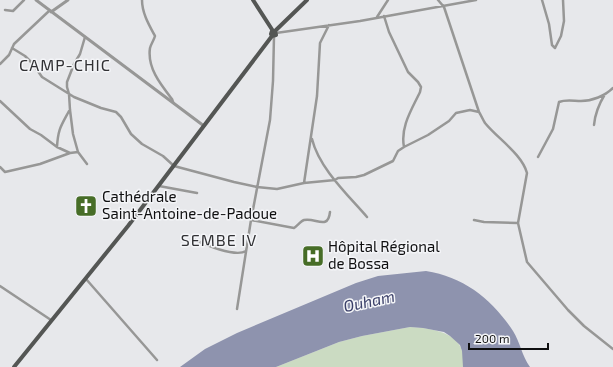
<svg xmlns="http://www.w3.org/2000/svg" width="613" height="367" font-family="'Exo 2',sans-serif">
	<style>
		.green { fill: #cbdbc2 }
		.water { fill: #8e93ae }
		.lines { fill: none; stroke-linecap: round; stroke-linejoin: round }
		.minor { stroke: #979796; stroke-width: 2.5 }
		.tertiary { stroke: #979796; stroke-width: 3 }
		.primary { stroke: #545654; stroke-width: 4 }
		.labels { text-anchor: middle; stroke-width: 3; stroke-linejoin: round; paint-order: stroke }
		.poi-label { font-size: 15px; fill: #0f0f10; stroke: #f4f5f8; text-anchor: start }
		.neighbourhood-label { font-size: 16px; letter-spacing: 1px; fill: #313134; stroke: #f4f5f8 }
		.water-label { font-size: 16px; font-style: italic; fill: #3b4069; stroke: #f4f5f8 }
	</style>
	<rect width="100%" height="100%" fill="#e7e8eb"/>
	<path class="green" d="M410,327c17,1 47,4 52,24 2,5 1,11 1,16h-187l63,-25 23,-6z"/>
	<path class="water" d="M426,271c38,6 66,28 87,60 7,11 9,25 17,36h-67l-1,-16 -2,-6 -10,-9 -6,-4 -21,-4 -13,-1 -48,9 -23,6 -63,25h-96l25,-18 32,-16 119,-50 22,-7z"/>
	<g class="lines">
		<path class="minor" d="M142,0c0,13 7,25 13,36 -1,4 -4,8 -5,12 -3,20 11,37 22,51l1,3
			M438,0l6,7 35,105c2,3 4,8 6,11 12,15 37,31 42,50l-9,50 9,39 41,48 16,16 29,23
			M542,0l7,24 3,21 3,3
			M5,10l8,1 11,-11
			M384,16l5,16 19,40 10,10 3,5 -1,5c-8,17 -20,35 -16,55
			M377,17l11,-17
			M276,33l84,-12 116,-21
			M85,37l-5,17 -6,10 -7,18v5l2,7 1,16 3,24 5,18 9,12
			M12,48l13,8 8,8 9,13 32,20 27,11 15,4 5,5 10,17 11,10 21,12 11,10 60,16 23,5 20,2 27,-6 31,-3 3,-2 18,-1 8,-2 29,-14 5,-10 6,-4 24,-12 21,-14 7,-8 14,-3 9,2
			M555,48l6,-12 3,-15 -1,-21
			M0,64l9,-9 5,-11 35,-33
			M0,101l30,28 11,6 16,12 13,6 8,-1
			M594,125c1,-12 5,-21 11,-31
			M312,139c7,29 36,56 55,78
			M57,147c1,-18 4,-21 12,-36
			M538,157l15,-28 6,-27c7,-3 15,-1 22,-1 11,0 24,-5 32,-13
			M0,167l5,5 35,-8 30,-11
			M304,183l13,-87 3,-53 9,-18
			M159,186l38,7
			M251,220l43,8c3,-2 7,-7 10,-8 11,-3 24,11 26,-8
			M474,220l10,2 34,1
			M193,239c11,5 42,19 53,12
			M86,279l71,81
			M0,286l51,34
			M237,309l14,-89 19,-100 3,-39 1,-45"/>
		<path class="tertiary" d="M36,0l168,126
			M51,12l17,-12"/>
		<path class="primary" d="M253,0l20,31
			M272,36l-1,-2 1,-3h3l32,-31
			M14,367l114,-141 144,-190 4,-1 -1,-4"/>
	</g>
	<defs>
		<g id="church-square" transform="scale(1.15)"><rect x="-9" y="-9" width="18" height="18" rx="4" fill="#476d27" stroke="#f4f5f8"/><path d="M-1.2-6h2.4v3.5h3.3v2.4h-3.3V6h-2.4V-.1h-3.3v-2.4h3.3Z" fill="#fff"/></g>
		<g id="hospital-square" transform="scale(1.15)"><rect x="-9" y="-9" width="18" height="18" rx="4" fill="#476d27" stroke="#f4f5f8"/><path d="M-5-5h3v3.5h4V-5h3V5h-3V1.5h-4V5h-3Z" fill="#fff"/></g>
	</defs>
	<g fill-rule="evenodd">
		<use href="#church-square" x="86" y="206"/>
		<use href="#hospital-square" x="313" y="256"/>
	</g>
	<g class="labels">
		<g class="poi-label">
			<text x="102" y="202">Cathédrale<tspan x="102" dy="17">Saint-Antoine-de-Padoue</tspan></text>
			<text x="328" y="252">Hôpital Régional<tspan x="328" dy="17">de Bossa</tspan></text>
		</g>
		<g class="neighbourhood-label">
			<text x="65" y="71">CAMP-CHIC</text>
			<text x="219" y="246">SEMBE IV</text>
		</g>
		<g class="water-label">
			<text transform="translate(369 301) rotate(-12)" y="6">Ouham</text>
		</g>
	</g>
	<path d="M469 343v6h79v-6" fill="none" stroke="#0f0f10" stroke-width="2"/>
	<text x="475" y="343" font-size="12" fill="#0f0f10" stroke="#f4f5f8" stroke-width="3" paint-order="stroke">200 m</text>
</svg>
